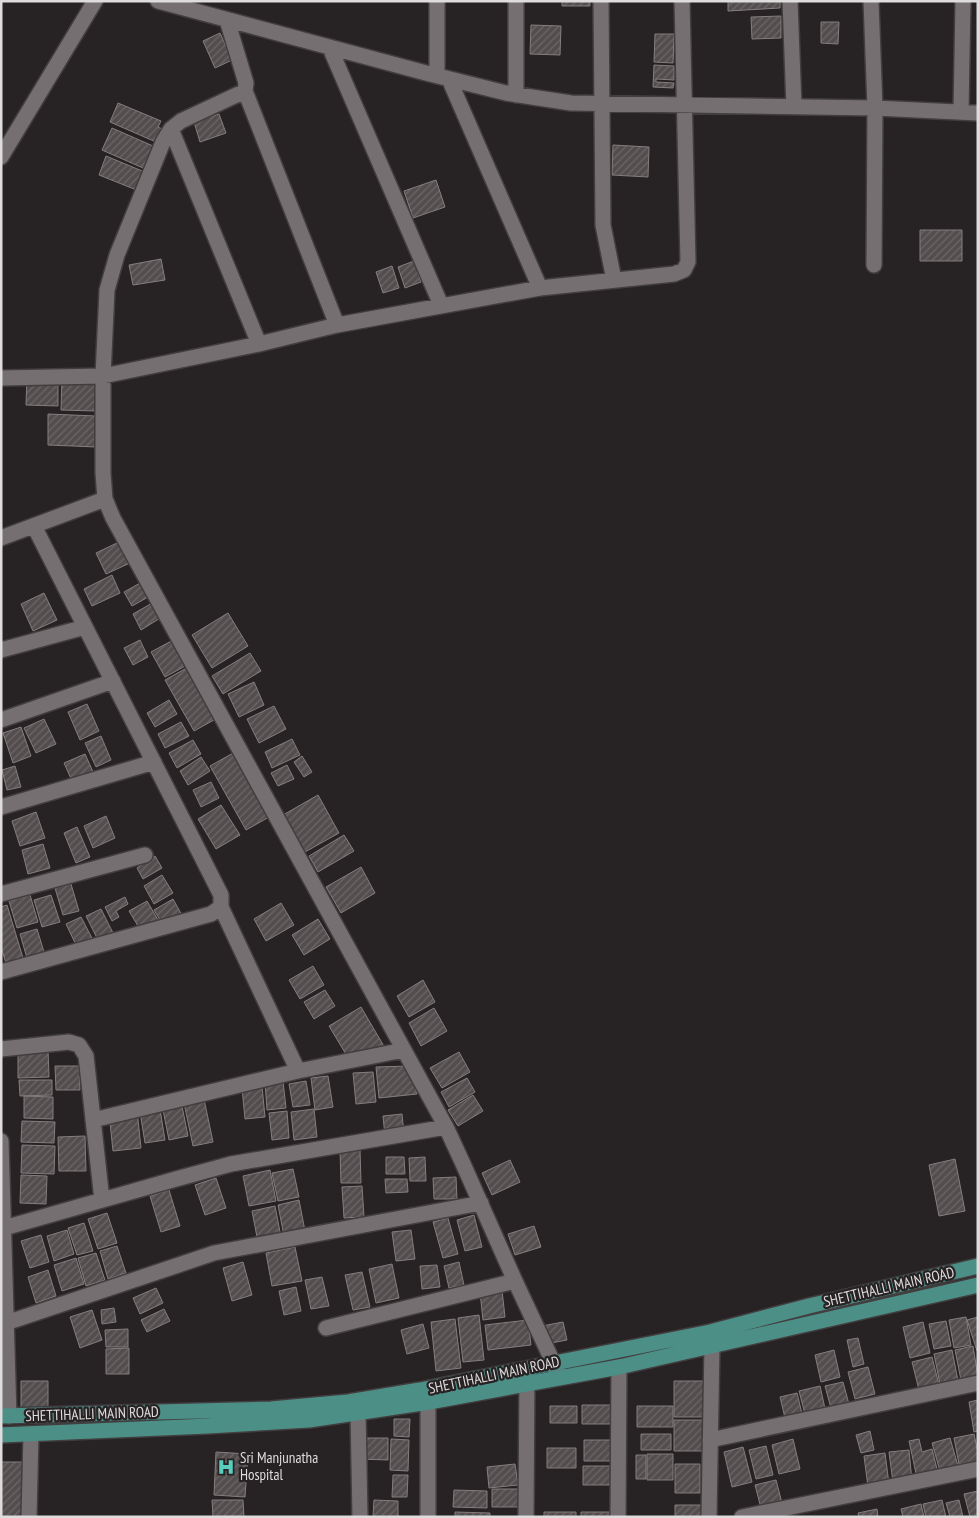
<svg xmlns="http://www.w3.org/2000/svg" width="979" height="1518" font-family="'PT Sans Narrow',sans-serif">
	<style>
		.building { fill: url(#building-hatch); stroke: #847e7f }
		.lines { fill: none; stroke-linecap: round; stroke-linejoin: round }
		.minor-casing { stroke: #423d3e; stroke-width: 18 }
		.major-casing { stroke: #423d3e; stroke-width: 18 }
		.minor { stroke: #756f71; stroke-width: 15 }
		.major { stroke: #4b8f87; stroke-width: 15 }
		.labels { text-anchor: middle; stroke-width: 4.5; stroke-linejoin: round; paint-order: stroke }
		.street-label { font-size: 15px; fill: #dfdcdd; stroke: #272223 }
		.poi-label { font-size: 15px; fill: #dfdcdd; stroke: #272223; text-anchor: start }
	</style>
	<defs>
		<pattern id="building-hatch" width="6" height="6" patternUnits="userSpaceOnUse" patternTransform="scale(1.25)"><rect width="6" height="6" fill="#534d4e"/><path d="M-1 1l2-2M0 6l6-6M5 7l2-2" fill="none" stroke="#6b6667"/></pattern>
	</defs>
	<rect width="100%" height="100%" fill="#272223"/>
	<path class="building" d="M562,1h28v5h-28z
		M728,1h52v7l-52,3z
		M781,16v22l-29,1 -1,-22z
		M821,22h18l-1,22 -17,-1z
		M531,25l30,1 -1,29 -30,-1z
		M220,33l12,27 -17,8 -12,-27z
		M655,34h19l-1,29 -19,-1z
		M654,65l20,1v14l-18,-1v3l18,1 -1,5 -20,-1z
		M118,103l43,18 -3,6 4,2 -6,13 -46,-20z
		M219,114l7,19 -26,9 -6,-20z
		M112,128l41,18 -10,22 -41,-18z
		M613,145l36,2 -1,30 -36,-2z
		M106,156l41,17 -8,18 -40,-16z
		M436,180l9,27 -32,11 -9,-27z
		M920,230h42v31h-42z
		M161,259l4,21 -32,5 -4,-20z
		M414,261l7,21 -16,6 -7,-21z
		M392,266l7,22 -16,5 -7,-21z
		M27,375h31v31l-32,-1z
		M62,376l36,1 -1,34 -36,-1z
		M48,414l48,2v31l-48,-2z
		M119,542l11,21 -24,11 -10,-21z
		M112,575l8,18 -28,13 -8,-17z
		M142,582l8,14 -18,10 -8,-14z
		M44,593l13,27 -24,11 -12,-27z
		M154,602l8,15 -21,13 -8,-16z
		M228,613l20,33 -36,22 -20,-33z
		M175,639l14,25 -24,13 -14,-25z
		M140,640l8,17 -15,8 -9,-17z
		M250,653l11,18 -38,23 -11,-18z
		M192,665l29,51 -27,15 -29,-51z
		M254,682l10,23 -25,12 -11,-23z
		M169,700l8,14 -22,13 -8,-14z
		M87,704l12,27 -19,9 -12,-28z
		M274,706l12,23 -27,14 -12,-24z
		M44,719l12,25 -20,9 -12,-25z
		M181,722l8,14 -24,12 -7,-14z
		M21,727l10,29 -18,7 -10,-30z
		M101,736l10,24 -15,7 -11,-24z
		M292,739l8,16 -28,13 -7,-16z
		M193,740l8,14 -24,14 -8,-15z
		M235,752l36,64 -25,14 -36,-64z
		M85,754l9,20 -21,9 -9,-20z
		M302,756l10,16 -8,5 -10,-15z
		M201,757l9,14 -22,14 -8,-14z
		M287,765l7,14 -16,7 -7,-13z
		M15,766l6,21 -14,3 -5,-20z
		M211,782l8,16 -18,9 -8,-17z
		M318,795l21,38 -34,19 -22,-37z
		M221,805l19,30 -24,14 -18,-30z
		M36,812l9,26 -25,8 -8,-25z
		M106,816l9,22 -22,10 -9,-22z
		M77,827l13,30 -14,6 -12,-30z
		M344,835l10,16 -36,21 -9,-16z
		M43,844l7,24 -22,6 -6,-24z
		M155,856l7,12 -19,11 -6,-11z
		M361,867l14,26 -34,20 -15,-26z
		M162,875l11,18 -19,11 -10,-18z
		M71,884l8,27 -16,4 -8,-27z
		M30,895l8,27 -21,6 -8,-27z
		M51,895l9,27 -18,5 -8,-27z
		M125,897l3,7 -12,7 3,6 -7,4 -7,-14z
		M173,899l11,20 -18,11 -12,-20z
		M147,901l11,19 -17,11 -12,-20z
		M281,903l13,22 -28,16 -12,-22z
		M7,905l16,53 -17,5 -5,-16v-40z
		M101,909l12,24 -15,7 -12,-24z
		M81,917l12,23 -16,7 -11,-23z
		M318,919l12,20 -26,16 -12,-20z
		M37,929l7,23 -17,6 -7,-24z
		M313,966l11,19 -24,14 -11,-19z
		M423,980l12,22 -26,15 -12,-21z
		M325,990l10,16 -21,13 -10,-17z
		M361,1007l24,41 -32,18 -24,-40z
		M434,1008l13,23 -26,15 -12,-23z
		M48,1050l1,27 -31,1v-27z
		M459,1052l11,20 -28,16 -12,-20z
		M55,1066h24l1,24h-24z
		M409,1066l8,28 -38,4 -3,-31z
		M373,1072l3,30 -20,2 -3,-31z
		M328,1076l5,31 -18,3 -4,-32z
		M467,1078l8,14 -26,15 -8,-15z
		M19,1080h33v15l-32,1z
		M283,1081l3,27 -19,2 -2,-27z
		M306,1081l4,24 -17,2 -4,-23z
		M262,1086l3,31 -20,2 -3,-31z
		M473,1095l10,16 -25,15 -10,-16z
		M24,1096l29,1v22l-29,-1z
		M204,1099l9,43 -20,4 -9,-43z
		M182,1106l6,30 -19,4 -6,-30z
		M160,1109l5,31 -20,3 -5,-31z
		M314,1109l3,28 -23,3 -3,-28z
		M137,1110l4,38 -28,3 -4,-38z
		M287,1111l2,27 -17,2 -3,-27z
		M402,1114l2,20 -19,2 -2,-20z
		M22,1121l33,1 -1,21 -33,-1z
		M85,1136l1,35h-27l-1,-34z
		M22,1145l33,1 -1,28 -33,-1z
		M360,1150l1,33h-20l-1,-32z
		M386,1157h18l1,17h-19z
		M425,1157l1,24h-16l-1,-23z
		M955,1159l10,52 -26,5 -10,-51z
		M510,1160l10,22 -28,13 -10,-22z
		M293,1169l6,28 -21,4 -6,-28z
		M270,1170l6,31 -27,5 -6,-30z
		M21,1175l26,1 -1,28 -26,-1z
		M456,1177l1,22h-23l-1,-21z
		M216,1178l10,30 -21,7 -10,-30z
		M385,1179h22l1,13 -22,1z
		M362,1186l2,31 -20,1 -2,-31z
		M169,1190l11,36 -19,6 -11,-36z
		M299,1200l6,31 -21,5 -6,-31z
		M275,1206l5,26 -23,5 -5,-26z
		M107,1213l10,30 -19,6 -10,-30z
		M474,1215l8,32 -17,4 -8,-31z
		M448,1218l10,36 -15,4 -10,-36z
		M84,1223l9,28 -16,4 -9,-27z
		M534,1226l7,21 -26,8 -7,-21z
		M67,1230l7,24 -20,7 -7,-25z
		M411,1230l4,29 -19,2 -4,-29z
		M41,1235l8,27 -19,6 -9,-27z
		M117,1246l9,27 -18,6 -8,-28z
		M295,1247l7,34 -30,5 -6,-33z
		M96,1253l9,27 -19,6 -8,-28z
		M76,1258l8,26 -22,7 -8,-26z
		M243,1262l9,33 -20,6 -9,-33z
		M459,1262l5,23 -15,3 -5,-22z
		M392,1264l7,34 -23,5 -7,-34z
		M437,1265l3,22 -18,2 -2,-23z
		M48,1270l8,26 -20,7 -8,-26z
		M362,1272l8,35 -17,3 -8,-35z
		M322,1277l7,29 -18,3 -6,-29z
		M296,1287l5,24 -17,4 -5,-24z
		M156,1288l7,15 -23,11 -7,-16z
		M502,1290l3,27 -22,3 -3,-28z
		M114,1308l2,14 -14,2 -1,-14z
		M164,1309l6,12 -23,11 -6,-12z
		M92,1310l10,30 -22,8 -10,-31z
		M479,1315l5,45 -21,2 -5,-44z
		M966,1317l5,28 -17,3 -5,-28z
		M978,1317v33l-1,1 -10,-31z
		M455,1319l6,49 -25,3 -5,-49z
		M528,1320l3,25 -43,5 -3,-25z
		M946,1321l5,25 -17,3 -5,-25z
		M563,1322l4,18 -21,4 -4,-18z
		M923,1322l7,31 -20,5 -7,-31z
		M423,1324l6,24 -22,6 -6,-24z
		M128,1329v18h-22l-1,-17z
		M858,1338l6,26 -11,3 -6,-27z
		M973,1346l5,31 -17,3 -6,-30z
		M129,1348v26h-23v-25z
		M834,1350l6,27 -19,5 -6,-27z
		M952,1350l6,31 -18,3 -6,-30z
		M932,1357l8,32 -20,5 -8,-32z
		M868,1367l7,27 -20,5 -7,-27z
		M21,1381h27v28h-27z
		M674,1381h34v36h-34z
		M843,1382l7,26 -18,4 -7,-26z
		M820,1386l6,27 -20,5 -7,-27z
		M797,1393l6,25 -17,4 -6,-25z
		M978,1400v31l-4,1 -5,-30z
		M582,1405h31v19h-31z
		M550,1406h27v17h-27z
		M637,1406h36v21h-36z
		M394,1419h16l-1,18 -15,-1z
		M674,1420h30v31h-30z
		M870,1431l4,19 -13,3 -5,-18z
		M641,1434h30v16h-30z
		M974,1434l4,19v8l-19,3 -5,-26z
		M360,1438h28v22l-28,-1z
		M950,1438l8,28 -18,5 -8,-28z
		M391,1439l18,1 -1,31 -18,-1z
		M793,1439l7,30 -21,5 -7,-29z
		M919,1439l3,13 10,-3 6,24 -21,5 -8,-37z
		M584,1440h29v21h-29z
		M766,1446l7,29 -17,4 -7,-29z
		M743,1447l9,35 -20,5 -8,-35z
		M547,1448h29v20h-29z
		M909,1450l3,31 -19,2 -4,-31z
		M216,1452l32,2 -3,43 -31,-2z
		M885,1453l4,31 -21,3 -4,-31z
		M647,1454h26v26h-26z
		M636,1455h10v24h-10z
		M1,1462h26v55h-26z
		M515,1464l3,21 -29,3 -2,-21z
		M675,1464h25v29h-25z
		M583,1466h30v19h-30z
		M393,1475h15l-1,22h-15z
		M776,1480l7,27 -21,5 -7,-27z
		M492,1489h28v18h-28z
		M454,1490l33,1v17l-34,-1z
		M978,1491v26h-8l-6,-23z
		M212,1500h31l1,17h-31z
		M374,1500l24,1v15l5,1h-30z
		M942,1500l4,17h-20l-3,-13z
		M959,1500l4,17h-13l-4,-14z
		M921,1504l3,13h-21l-2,-8z
		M675,1505h28v12h-28z
		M877,1509l1,8h-19l-1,-4z
		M455,1512l35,1v4h-35z
		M544,1512h32v5h-32z
		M581,1512h29v5h-29z"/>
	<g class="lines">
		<g class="minor-casing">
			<path id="minor" d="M158,1l268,72 80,20 65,10 304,5 103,5
				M516,1v94
				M601,1l2,224 11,55
				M790,1l4,106
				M871,1l4,107 -1,157
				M227,20l19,63 -1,8 -64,30 -10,8 -8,13 -46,113 -10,35 -4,86v97l2,26 8,19 333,609 18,39 51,115 45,96
				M330,48l111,257
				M437,76v-75
				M449,79l91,209
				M245,91l92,234
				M961,112l2,-111
				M171,129l88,215
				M1,157l94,-156
				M1,378l102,-2 156,-32 78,-19 203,-37 134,-14 10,-4 4,-8 -6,-261
				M1,538l104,-39
				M1,650l84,-23
				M1,720l112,-39
				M1,807l153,-45
				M1,894l144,-39
				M221,907l77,164
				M1,972l210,-58 10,-7v-12l-187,-369
				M1,1049l68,-7 10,3 7,11 16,144
				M93,1120l205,-49 106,-21
				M1,1141l8,275
				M4,1228l172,-49 55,-15 215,-37
				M6,1323l208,-70 267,-50
				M326,1328l189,-47
				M358,1413l2,104
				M710,1440l268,-57
				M29,1517l2,-83
				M428,1517v-126
				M526,1517l1,-144
				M618,1517l1,-150
				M709,1517l3,-171 -2,-13
				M742,1517l236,-48"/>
		</g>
		<g class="major-casing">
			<path id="major" d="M1,1416l270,-7 77,-7 72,-12 290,-58 99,-26 169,-40
				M1,1435l207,-9 101,-6 120,-18 190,-35 359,-82"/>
		</g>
		<use href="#minor" class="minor"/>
		<use href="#major" class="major"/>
	</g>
	<defs>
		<g id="hospital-bare" transform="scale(1.35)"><path d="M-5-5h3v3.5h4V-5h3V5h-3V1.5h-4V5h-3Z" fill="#5acebe" stroke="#272223" stroke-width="2.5" paint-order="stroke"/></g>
	</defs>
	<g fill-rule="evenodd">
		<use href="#hospital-bare" x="226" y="1467"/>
	</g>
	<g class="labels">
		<g class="street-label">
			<text transform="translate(889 1287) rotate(-13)" y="5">SHETTIHALLI MAIN ROAD</text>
			<text transform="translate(494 1375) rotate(-12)" y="5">SHETTIHALLI MAIN ROAD</text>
			<text transform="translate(92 1414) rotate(-2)" y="5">SHETTIHALLI MAIN ROAD</text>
		</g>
		<g class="poi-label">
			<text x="240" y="1463">Sri Manjunatha<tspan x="240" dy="17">Hospital</tspan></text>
		</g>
	</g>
	<rect width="979" height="1518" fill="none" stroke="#dfdcdd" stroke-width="5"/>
</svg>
